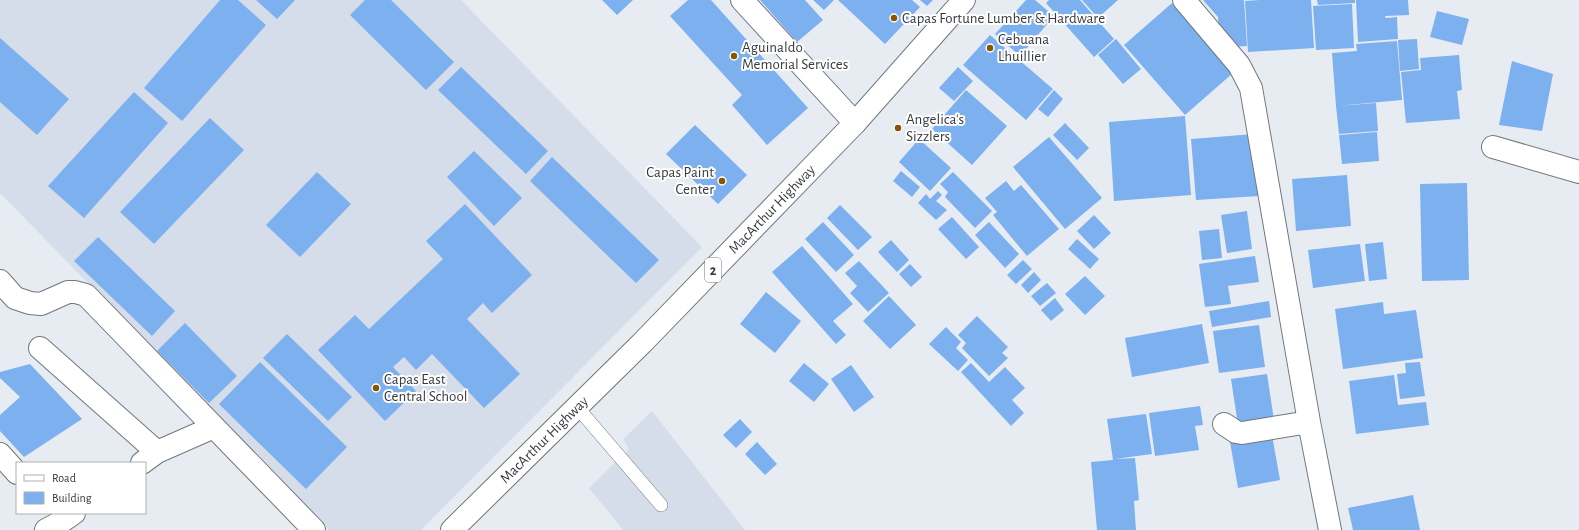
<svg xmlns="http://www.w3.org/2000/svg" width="1579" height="530" font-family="'Alegreya Sans',sans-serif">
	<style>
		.built { fill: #d4dde9 }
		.building { fill: #7cb0ee }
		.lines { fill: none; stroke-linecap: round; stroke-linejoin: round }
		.lane-casing { stroke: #72777c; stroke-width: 14 }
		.street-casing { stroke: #72777c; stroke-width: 24 }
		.highway-casing { stroke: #72777c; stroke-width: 24 }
		.lane { stroke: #fff; stroke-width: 13 }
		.street { stroke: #fff; stroke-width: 22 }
		.highway { stroke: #fff; stroke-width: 22 }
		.poi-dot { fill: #895600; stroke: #fff; stroke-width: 1.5 }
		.labels { text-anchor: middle; stroke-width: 4; stroke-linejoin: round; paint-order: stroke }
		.shield { fill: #fff; stroke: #747577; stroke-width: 1 }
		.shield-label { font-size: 14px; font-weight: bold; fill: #383a3d }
		.poi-label { font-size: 15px; fill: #383a3d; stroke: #fff; text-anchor: start }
		.street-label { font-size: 15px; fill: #383a3d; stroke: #fff }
	</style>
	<rect width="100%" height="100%" fill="#e7ecf3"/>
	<path class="built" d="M0,0h461l241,247 -281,283h-92l-329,-337z
		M652,411l93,119h-122l-34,-42 40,-39 -6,-10z"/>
	<path class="building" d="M220,0h18l28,25 -84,96 -38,-33z
		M256,0h39l-18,19z
		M365,0h26l63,62 -28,28 -76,-75z
		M602,0h31l-16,15z
		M688,0h23l97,108 -41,37 -35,-40 10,-10 -72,-79z
		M760,0h45l18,20 -26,22z
		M813,0h21l-10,10z
		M838,0h74l8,7 -35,37z
		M920,0h13l-6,6z
		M1026,0h9l19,16 -34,40 -25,-22z
		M1049,0h31l34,39 -20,18 -48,-54z
		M1082,0h36l-20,18z
		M1203,0h41l3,46 -19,1 -9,-13 -1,-17z
		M1260,0h51l3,48 -66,4 -3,-51z
		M1317,0h38v3l-37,2z
		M1356,0h52l1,15 -24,1 1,2 11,-1 1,22 -40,3z
		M1172,3l61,70 -48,42 -61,-70z
		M1352,4l2,44 -38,2 -3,-44z
		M1437,11l32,8 -7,26 -32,-8z
		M990,35l63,54 -27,31 -63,-55z
		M0,38l69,61 -32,36 -37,-33z
		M1116,39l25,30 -18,15 -25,-29z
		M1417,39l2,30 -19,2 -2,-31z
		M1397,41l5,59 -66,6 -4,-53 25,-2 -1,-7z
		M1459,55l3,35 -5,1 3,28 -54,4 -5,-51 20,-2 -1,-12z
		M1512,61l41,13 -11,57 -43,-6z
		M461,67l87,84 -22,23 -88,-84z
		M958,67l15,14 -19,20 -15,-13z
		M966,90l41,36 -35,39 -40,-36z
		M1054,90l9,9 -15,18 -10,-8z
		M134,92l34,31 -84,95 -36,-32z
		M1376,103l2,28 -39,3 -3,-28z
		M1185,116l6,79 -77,6 -5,-79z
		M210,118l34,32 -90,94 -34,-32z
		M1065,123l24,25 -12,12 -24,-25z
		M695,125l52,50 -29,29 -52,-50z
		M1377,132l2,29 -37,3 -3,-29z
		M1254,134l5,62 -63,4 -5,-61z
		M1049,137l53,61 -37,31 -52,-62z
		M919,139l32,29 -21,23 -31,-29z
		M474,151l48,47 -28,28 -47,-49z
		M552,157l107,103 -23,23 -106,-102z
		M901,171l19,16 -8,10 -19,-16z
		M317,172l34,32 -51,53 -34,-32z
		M953,172l39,39 -17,17 -30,-31 3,-5 -8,-8z
		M1347,175l4,51 -55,5 -4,-52z
		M1006,181l8,10 7,-6 38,44 -32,27 -34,-41 4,-3 -12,-14z
		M1467,183l2,97 -47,1 -2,-97z
		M938,191l4,4 -6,6 11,9 -11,10 -18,-17 8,-9 4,5z
		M465,204l67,71 -40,38 -9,-10 -16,16 53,55 -36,34 -52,-54 -16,16 -12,-13 -11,10 23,24 -31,30 -67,-71 37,-35 14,14 74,-70 -17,-18z
		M840,205l32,32 -14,13 -31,-32z
		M1247,211l5,38 -25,4 -6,-38z
		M1094,215l17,18 -17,16 -17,-18z
		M952,217l27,30 -13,12 -28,-30z
		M823,222l31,33 -18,17 -31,-33z
		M989,222l30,32 -14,14 -30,-33z
		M1219,229l3,29 -20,2 -3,-29z
		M98,237l77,74 -23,25 -78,-75z
		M1077,239l22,20 -9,10 -22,-20z
		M891,240l18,20 -12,12 -19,-20z
		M1383,242l4,37 -18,2 -4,-37z
		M1360,244l5,37 -52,7 -5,-38z
		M802,246l51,58 -20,17 13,14 -10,9 -64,-72z
		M1255,256l4,26 -31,4 3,18 -26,3 -6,-43z
		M1023,260l9,9 -16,15 -9,-9z
		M859,261l30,32 -21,19 -18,-19 7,-7 -12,-13z
		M910,264l12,13 -11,10 -12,-13z
		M1034,272l7,8 -13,13 -7,-8z
		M1085,276l20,20 -20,19 -20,-21z
		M1047,283l9,10 -16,13 -9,-10z
		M766,292l35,29 -26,32 -35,-29z
		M889,296l27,29 -26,24 -27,-28z
		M1055,298l9,12 -13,11 -10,-11z
		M1269,301l2,16 -59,10 -3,-16z
		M1383,302l1,12 32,-4 7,48 -80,11 -8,-60z
		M977,316l31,31 -6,6 6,5 -19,18 -27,-28 4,-5 -8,-8z
		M185,323l52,53 -28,27 -52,-52z
		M1202,324l7,39 -77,14 -7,-39z
		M1259,325l6,42 -46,6 -6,-42z
		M946,327l15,15 -5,6 12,12 -10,11 -29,-27z
		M287,334l65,63 -24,24 -65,-63z
		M260,362l87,85 -41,42 -87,-85z
		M1420,362l5,34 -25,3 -3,-25 9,-1 -1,-10z
		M804,363l25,21 -15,18 -25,-21z
		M971,363l18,19 16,-15 20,21 -13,12 12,13 -13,13 -50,-54z
		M30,364l52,55 -58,38 -24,-26v-16l20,-18 -20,-19v-6z
		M851,365l23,32 -20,15 -23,-33z
		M1267,374l7,46 -36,5 -7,-46z
		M1394,375l4,30 28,-3 3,23 -73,9 -7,-53z
		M1200,406l3,19 -8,1 4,24 -44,6 -6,-43z
		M1146,414l6,40 -37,5 20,-1 4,42 -5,1 2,29h-39l-6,-68 22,-2 -6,-41z
		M740,419l12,13 -16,16 -13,-13z
		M1272,435l8,45 -42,8 -8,-46z
		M757,442l20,22 -12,11 -20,-21z
		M1413,495l7,35h-67l-5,-22z"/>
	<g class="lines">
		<g class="lane-casing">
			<path id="lane" d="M577,407l84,98"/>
		</g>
		<g class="street-casing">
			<path id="street" d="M742,0l113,123
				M1184,0l55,65 12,23 58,334 21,108
				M1493,147l86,25
				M0,281l15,17 15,5 11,1 27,-12h7l11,3 228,235
				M40,348l117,104
				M1224,424l12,8 6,1 67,-11
				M0,454l17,19
				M142,463l15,-11 57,-25
				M46,530l15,-8 13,-9"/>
		</g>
		<g class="highway-casing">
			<g id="highway">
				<path id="s1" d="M452,530l190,-187 213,-220 109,-123"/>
			</g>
		</g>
		<use href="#lane" class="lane"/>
		<use href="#street" class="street"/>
		<use href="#highway" class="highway"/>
	</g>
	<g class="poi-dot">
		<circle cx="894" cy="18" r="4"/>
		<circle cx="990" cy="48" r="4"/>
		<circle cx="734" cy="56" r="4"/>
		<circle cx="898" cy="128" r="4"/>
		<circle cx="722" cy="181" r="4"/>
		<circle cx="376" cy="388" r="4"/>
	</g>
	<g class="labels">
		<rect class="shield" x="705" y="258" width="16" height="24" rx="3"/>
		<g class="shield-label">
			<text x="713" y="275">2</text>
		</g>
		<g class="poi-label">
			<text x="902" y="23">Capas Fortune Lumber &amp; Hardware</text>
			<text x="998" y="44">Cebuana<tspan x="998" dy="17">Lhuillier</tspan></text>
			<text x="742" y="52">Aguinaldo<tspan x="742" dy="17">Memorial Services</tspan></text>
			<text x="906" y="124">Angelica's<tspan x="906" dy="17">Sizzlers</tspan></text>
			<text x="714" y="177" text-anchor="end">Capas Paint<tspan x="714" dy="17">Center</tspan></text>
			<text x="384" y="384">Capas East<tspan x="384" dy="17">Central School</tspan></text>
		</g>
		<g class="street-label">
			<text dy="5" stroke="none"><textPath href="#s1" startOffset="453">MacArthur Highway</textPath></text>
			<text dy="5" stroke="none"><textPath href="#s1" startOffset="129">MacArthur Highway</textPath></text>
		</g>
	</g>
	<rect x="16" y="462" width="130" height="52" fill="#ffffff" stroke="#afb0b1"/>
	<rect x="24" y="475" width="20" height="6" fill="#ffffff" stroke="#afb0b1"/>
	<text x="52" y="482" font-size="12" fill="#383a3d">Road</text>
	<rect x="24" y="492" width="20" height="12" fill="#7cb0ee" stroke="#afb0b1"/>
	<text x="52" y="502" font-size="12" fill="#383a3d">Building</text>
</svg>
